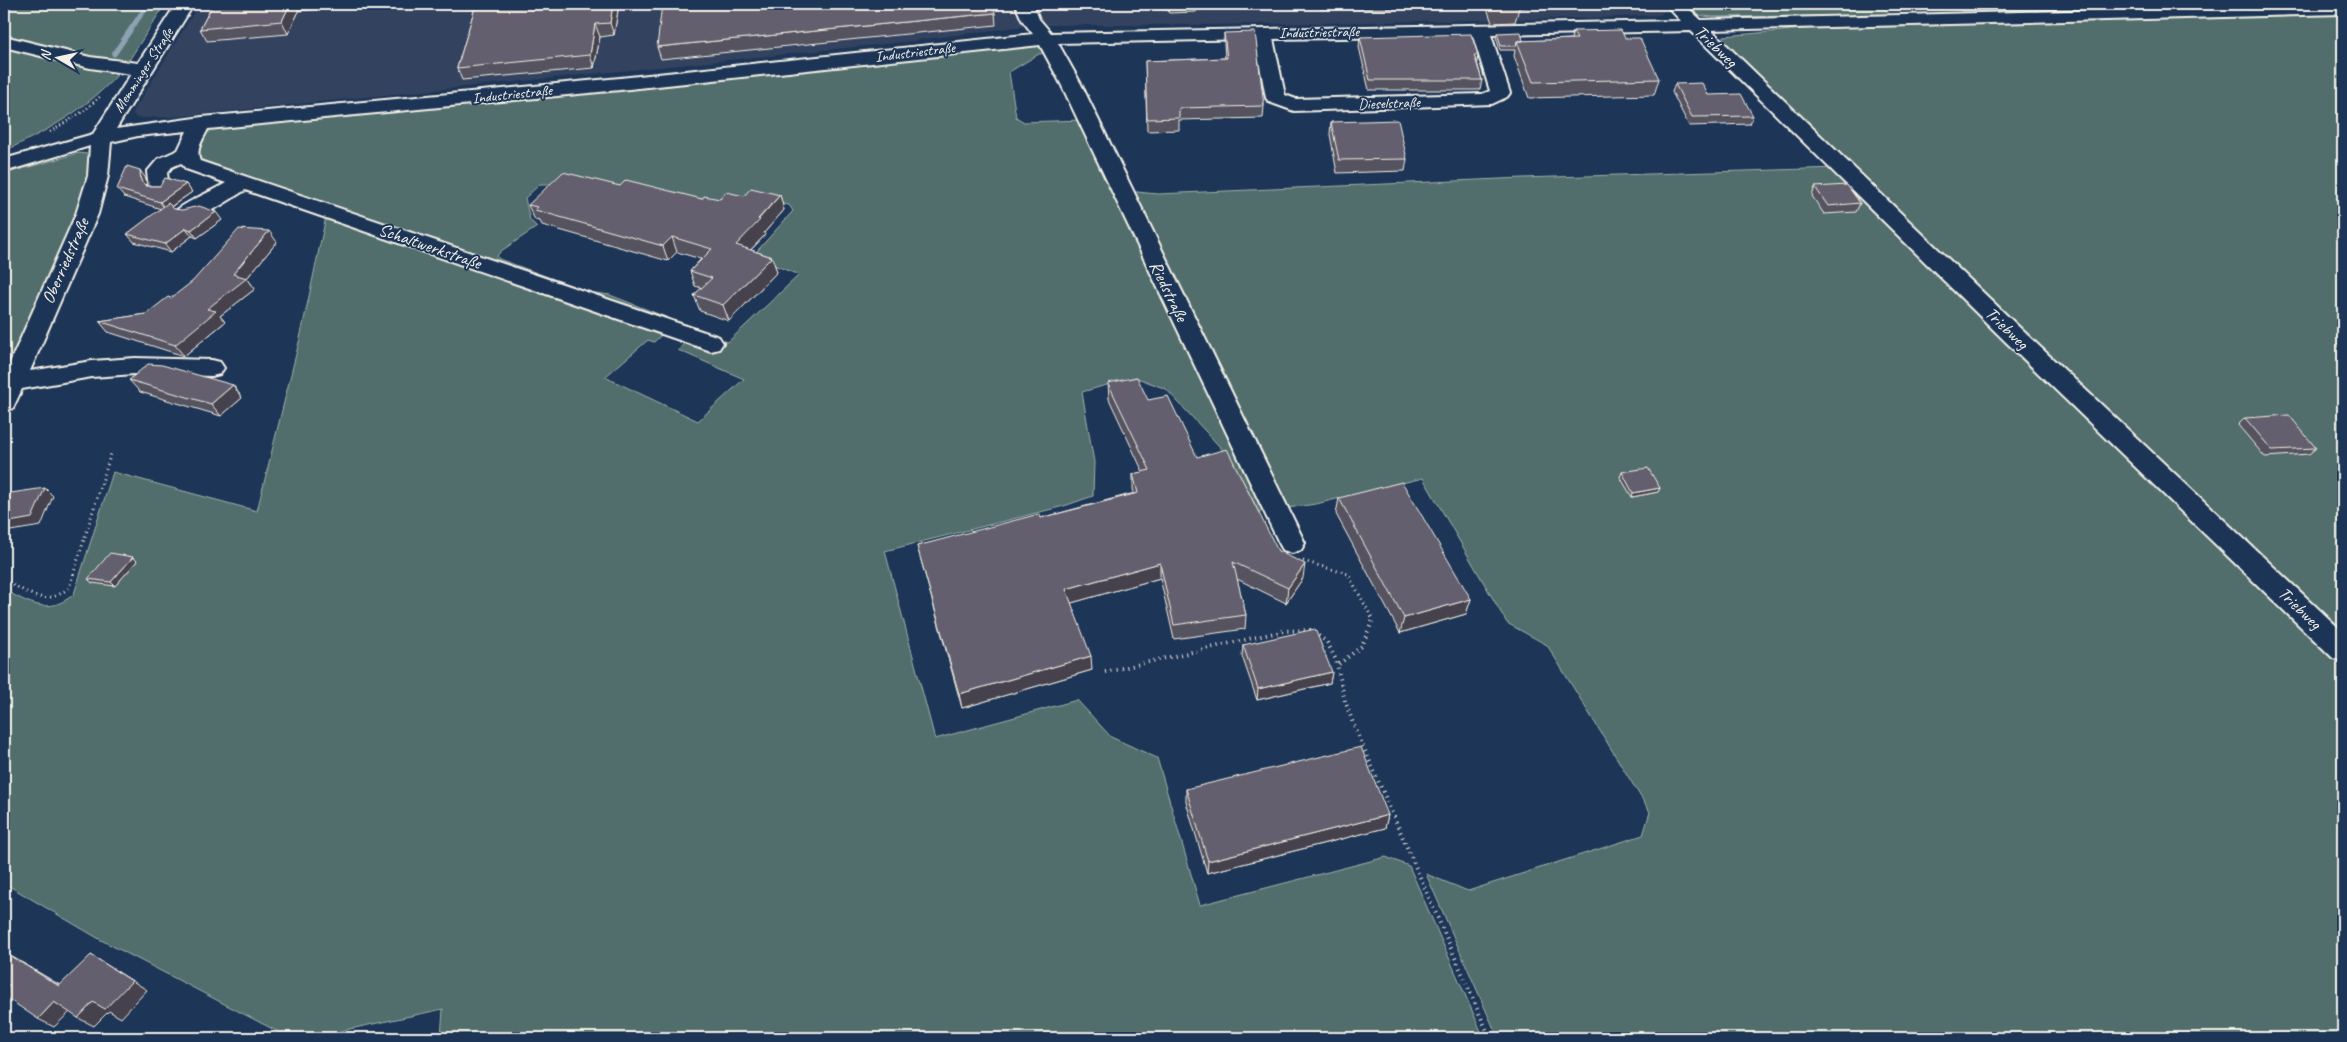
<svg xmlns="http://www.w3.org/2000/svg" width="2347" height="1042" font-family="Caveat,sans-serif">
	<style>
		.built { fill: #32425e }
		.green { fill: #516e6c; stroke: #a2b0aa; fill-rule: evenodd }
		.lines { fill: none; stroke-linecap: round; stroke-linejoin: round }
		.stream { stroke: #8da2b3; stroke-width: 5 }
		.minor-casing { stroke: #f4f1e8; stroke-width: 4 }
		.path-far2 { stroke: #f4f1e8; stroke-width: 2.5; stroke-dasharray: 1 3; stroke-linecap: butt }
		.path-far1 { stroke: #f4f1e8; stroke-width: 3; stroke-dasharray: 1 4; stroke-linecap: butt }
		.path { stroke: #f4f1e8; stroke-width: 4; stroke-dasharray: 1 4.5; stroke-linecap: butt }
		.minor { fill: #1d3557; fill-rule: evenodd }
		.wall { fill: #55525f; stroke: #f4f1e8 }
		.shaded-wall { fill: #45424d; stroke: #f4f1e8 }
		.building { fill: #635f6e; stroke: #f4f1e8 }
		.labels { text-anchor: middle; stroke-width: 4; stroke-linejoin: round; paint-order: stroke }
		.far-street-label { font-size: 15px; fill: #f4f1e8; stroke: #1d3557 }
		.street-label { font-size: 18px; fill: #f4f1e8; stroke: #1d3557 }
	</style>
	<rect width="100%" height="100%" fill="#1d3557"/>
	<filter id="ink" filterUnits="userSpaceOnUse"><feTurbulence type="fractalNoise" baseFrequency=".02" numOctaves="2"/><feDisplacementMap in="SourceGraphic" scale="10" xChannelSelector="R" yChannelSelector="G"/><feConvolveMatrix kernelMatrix="1 2 1 2 8 2 1 2 1" color-interpolation-filters="sRGB"/></filter>
	<g filter="url(#ink)">
		<path class="built" d="M199,4h1467l1,2 -2,5 -5,4 -61,3 -395,7h-170l-129,17 -732,75 -37,1 -3,-4 1,-4z
			M1877,4h76l12,9 -74,2z"/>
		<path class="green" d="M4,4h161l-39,61 -34,-5 -88,-22z
			M1680,4h197l14,11 -179,2 -17,-2z
			M1953,4h390v1l-378,8z
			M2343,14v1024h-845l-72,-164 42,17 175,-56 7,-23 -103,-167 -40,-22 -84,-145 -107,26 -57,8 -27,-52 -66,-71 -31,-12 -53,15 12,70 -1,34 -29,10 -179,45 50,188 142,-39 34,37 46,21 43,147 186,-48 23,9 75,172h-1043l2,-29 -135,29h-18l-189,-98 -97,-57v-293c26,13 44,26 70,4l39,-122 144,39 44,-177 27,-127 -128,-44 -3,-5 1,-14 10,-15 835,-85 4,9 -8,1 -30,18 7,45 8,5 57,-2 35,70 42,4 365,-16 316,-10 -117,-127 2,-5 114,-10zM540,184h31l141,21 45,-5 32,5 4,6 -36,40 4,9 38,15 -71,67 -32,-11 -18,19 66,29 -46,42 -93,-44 43,-37 6,2 22,-21 -66,-26 -21,-3 -90,-33 -2,-3 4,-5 36,-24 -7,-7 -5,-22z
			M4,43l116,29c-32,36 -72,59 -116,79z
			M79,153l8,1c7,14 2,30 -1,44l-82,188v-212z"/>
		<g class="lines">
			<path class="stream" d="M114,54l34,-50"/>
			<g class="minor-casing">
				<path id="minor" d="M176,4h18l-78,125 86,-12 418,-39 413,-44 -11,-14 -7,-16h18l6,15 12,14 630,-12 -16,-17h19l17,16 642,-16v10l-632,16 311,300 321,302v30l-10,-4 -327,-316 -315,-311 -200,4 19,58 -3,4 -15,7 -198,7 -25,-9 -3,-4 -11,-59 -197,4 23,41 224,459 -4,7 -9,3 -9,-3 -4,-7 -218,-459 -21,-39 -420,45 -412,39c-5,10 -13,21 -8,32l519,176 4,6 -4,6 -8,2 -466,-161c-17,11 -44,31 -65,26l-4,-5c4,-6 40,-22 50,-28l-40,-14 -5,-6 -9,4 -5,6 2,15 -3,5 -7,1 -7,-1 -3,-5 -2,-16 11,-13 20,-9 9,-19 -49,5 -27,6 -3,34 -10,38 -68,157 62,-10 43,-3 77,2 8,2 4,6 -4,6 -8,2 -77,-2 -43,3 -70,12 -9,19 -9,3v-35l72,-162 12,-38 2,-30 -86,26v-13l89,-25 38,-60 -41,-6 -86,-21v-11l86,21 48,6zM1473,36l17,55 -8,3 -186,5 -11,-4 -12,-56z"/>
			</g>
			<path class="path-far2" d="M50,132l35,-22 17,-15"/>
			<path class="path-far1" d="M1303,561l45,13 23,42
				M4,580c25,12 39,28 65,8l42,-135"/>
			<path class="path" d="M1339,664l23,-18 11,-27 -3,-5
				M1105,672l178,-41 27,-1 17,12 9,18 9,41 8,22 137,315"/>
			<use href="#minor" class="minor"/>
		</g>
		<path class="wall" d="M213,4h163l-77,7 -11,23 -81,7 -7,-12z
			M476,4h150h-7l-5,31 -14,2 -6,31 -132,12 -5,-12z
			M1155,4h65v5h-23l-1,3 -27,1 -1,-3 -13,-1z
			M1319,4h219l-1,3 -18,1 -4,14 -23,1 -5,-15 -167,1z
			M995,13l1,12 -335,34 -4,-12z
			M1573,31l52,7 34,41 -5,16 -125,3 -15,-42 1,-6h-15l-4,-13 1,-4 26,8 48,-2z
			M1224,33l40,73 -1,12 -84,2v10l-32,1 -2,-70 80,-3 -1,-14z
			M1360,37l118,18 -1,7 5,18 -2,10h-111l-10,-43z
			M1675,84l33,11 45,21 -3,8 -61,2 -17,-34z
			M1331,122l76,37 -2,12 -68,2 -7,-39z
			M146,179l1,7h13l26,-2 6,8 -21,15 3,2 48,11 -25,18 -5,-2 -21,16 -37,-10 -7,-8 34,-25 -37,-12 -7,-8z
			M620,186l82,13h18l24,-3 36,-1 4,15 -20,23 1,2 -14,15 21,7 5,15 -48,49 -29,-10 -6,-16 8,-7 -7,-2 -5,-15 11,-12 -24,-7 -9,9 -126,-36 -2,-4 -5,-1 -7,-15z
			M1815,187l45,16 -4,9 -32,2 -12,-18z
			M277,242l-30,36 8,11 -35,27 5,6 -41,34 -76,-24 -9,-11 47,-7 25,-16z
			M129,380l104,5 9,13 -21,18 -81,-24z
			M1108,383l40,17 130,151 25,27 -17,25 -49,-24 9,36 -1,14 -71,10 -14,-61 -89,25 21,67 -130,38 -45,-162 124,-28 93,-25 -1,-4v-15l10,-2 -34,-73z
			M2245,418l71,30 -7,6 -44,3 -27,-32z
			M1622,472l38,16 -2,4 -26,5 -12,-20z
			M1339,498l132,101 -5,15 -66,19 -64,-119z
			M133,557l4,4 -22,25 -23,-3 -4,-4z
			M1243,645l89,27 -2,11 -73,17 -15,-44z
			M1186,789l202,26 -3,13 -178,45 -21,-71z"/>
		<path class="shaded-wall" d="M290,4h5l4,7 -11,23 -6,-13z
			M613,4h6l-5,31 -4,-12z
			M595,24l5,13 -6,31 -4,-13z
			M140,170l6,9 1,10 -6,-8z
			M186,184l6,8 -26,18 -6,-8z
			M780,195l4,15 -20,23 1,2 -24,25 -5,-15z
			M216,212l6,8 -25,18 -6,-8z
			M186,228l6,8 -21,16 -6,-8z
			M269,231l8,11 -30,36 8,11 -35,27 5,6 -41,34 -9,-11 32,-36 26,-35z
			M672,237l5,15 -9,9 -5,-15z
			M772,257l5,15 -48,49 -6,-16z
			M233,385l9,13 -21,18 -10,-12z
			M45,488l8,8 -12,30 -37,6v-9z
			M1660,488l-2,4 -26,5 1,-4z
			M133,557l4,4 -22,25 -4,-4z
			M1160,563v15l-92,26 -2,-15z
			M1305,564l-2,14 -17,25 2,-15z
			M1471,599l-5,15 -66,19 4,-15z
			M1091,656l1,14 -130,38 -3,-14z
			M1332,672l-2,11 -73,17 1,-11z
			M1388,815l-3,13 -178,45 1,-12z
			M7,954l16,9 52,31 -16,-8z
			M91,955l56,35 -26,28 -12,-7 -15,15 -16,-8 15,-16z
			M54,1002l17,9 -17,16 -16,-8z"/>
		<path class="building" d="M213,4h77l-8,17 -82,8z
			M476,4h137l-3,19 -15,1 -5,31 -133,13z
			M662,4h331l2,9 -338,34z
			M1494,4h24l1,3h-24z
			M1621,30l4,8h15l19,41 -126,3 -16,-41 60,-2 -4,-8z
			M1255,32l9,74 -85,2v10l-32,1 -2,-58 82,-3 -3,-25z
			M1521,32l2,9h-6l-1,5h-15l-4,-13z
			M1471,34l7,21h-4l8,25h-112l-10,-43z
			M1702,83l6,12 33,-1 12,22 -61,1 -17,-33z
			M1398,120l9,39 -68,1 -8,-38z
			M127,166l13,4 1,11 5,5h14l5,-8 21,6 -26,18 -43,-13z
			M563,172l57,14 6,-6 76,19 2,-3 16,3 6,-7 18,4 7,-8 29,7 -22,24 2,1 -24,25 36,12 -49,48 -29,-10 18,-17 -22,-7 22,-22 -40,-12 -9,9 -128,-36 3,-3 -10,-2z
			M1847,185l13,18 -32,3 -13,-19z
			M168,203l6,6 8,1 17,-4 17,6 -25,18 -5,-2 -21,16 -38,-10z
			M239,229l30,2 -36,43 14,4 -40,31 9,2 -41,34 -76,-24 47,-7 22,-17 3,1 22,-17z
			M148,364l14,1 71,20 -22,19 -82,-24z
			M1137,377l11,23 20,-4 29,61 30,-8 51,102 27,13 -17,24 -55,-26 13,53 -72,10 -14,-62 -94,26 25,67 -132,38 -42,-148 122,-32 2,4 97,-25 -5,-19 17,-4 -42,-87z
			M2289,415l27,33 -44,2 -27,-32z
			M1648,468l12,20 -27,5 -11,-21z
			M1402,482l69,117 -67,19 -65,-120z
			M45,488l-13,30 -28,5v-29z
			M110,553l23,4 -22,25 -23,-3z
			M1315,629l17,43 -74,17 -15,-44z
			M1361,747l27,68 -180,46 -22,-72z
			M7,954l52,32 32,-31 41,26 -27,28 -12,-7 -15,16 -24,-16 -16,17 -34,-23v-4l6,-6 -6,-4v-25z"/>
	</g>
	<g class="labels">
		<g class="far-street-label">
			<text transform="translate(1319 32) rotate(-1)" y="5">Industriestraße</text>
			<text transform="translate(915 52) rotate(-7)" y="5">Industriestraße</text>
			<text transform="translate(143 70) rotate(-57)" y="5">Memminger Straße</text>
			<text transform="translate(512 94) rotate(-6)" y="5">Industriestraße</text>
			<text transform="translate(1389 103) rotate(-2)" y="5">Dieselstraße</text>
		</g>
		<g class="street-label">
			<text transform="translate(1716 46) rotate(44)" y="6">Triebweg</text>
			<text transform="translate(430 246) rotate(19)" y="6">Schaltwerkstraße</text>
			<text transform="translate(65 261) rotate(-66)" y="6">Oberriedstraße</text>
			<text transform="translate(1169 291) rotate(64)" y="6">Riedstraße</text>
			<text transform="translate(2007 328) rotate(44)" y="6">Triebweg</text>
			<text transform="translate(2300 608) rotate(44)" y="6">Triebweg</text>
		</g>
	</g>
	<rect width="2347" height="1042" fill="none" stroke="#1d3557" stroke-width="20"/>
	<rect x="10" y="10" width="2327" height="1022" fill="none" stroke="#f4f1e8" stroke-width="2" filter="url(#ink)"/>
	<g transform="translate(58 58) rotate(279)" stroke="#1d3557" stroke-width="4" paint-order="stroke">
	<path d="M0-4L9 19L0 12L-9 19Z" fill="#f4f1e8"/>
	<text y="-8" font-size="14" font-weight="bold" text-anchor="middle" fill="#f4f1e8">N</text>
	</g>
</svg>
